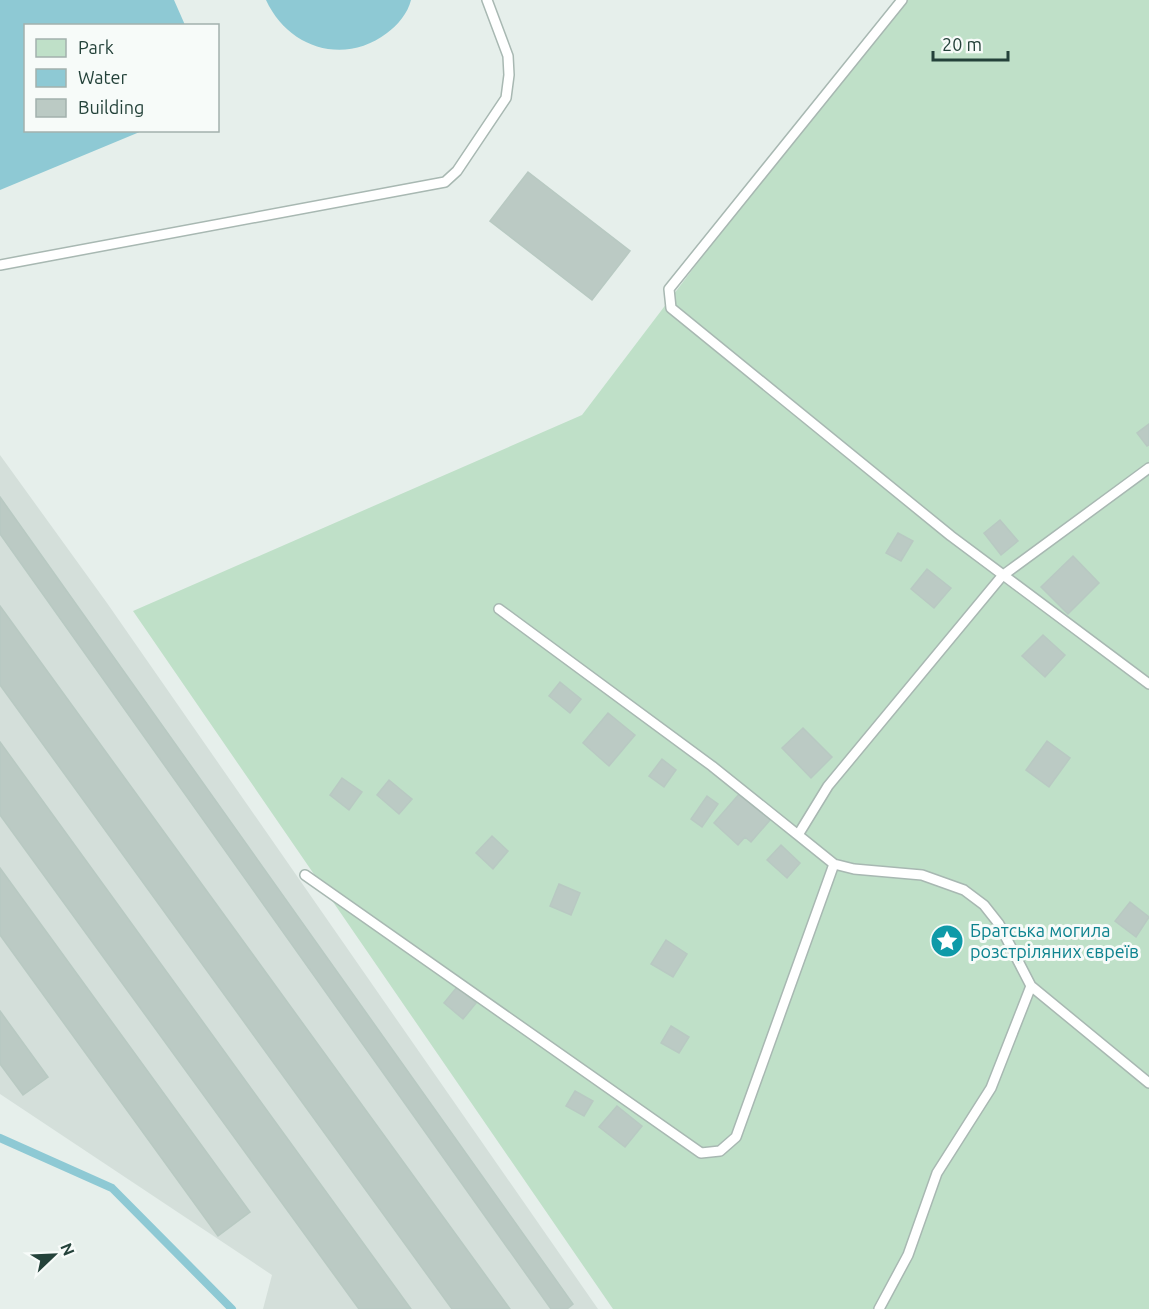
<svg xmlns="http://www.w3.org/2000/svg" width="1149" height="1309" font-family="Ubuntu,sans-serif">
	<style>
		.built { fill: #d4dfda }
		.green { fill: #bfe0c8 }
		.water { fill: #8ec9d4 }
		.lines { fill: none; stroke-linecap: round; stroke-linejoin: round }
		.stream { stroke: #8ec9d4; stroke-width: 8 }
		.building { fill: #bbcac4; stroke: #b8c9c2; stroke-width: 1.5 }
		.lane-casing { stroke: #a8b8b2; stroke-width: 12 }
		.lane { stroke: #fff; stroke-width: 9 }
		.labels { text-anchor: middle; stroke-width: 6; stroke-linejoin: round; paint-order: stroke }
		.culture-label { font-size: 18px; fill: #0d838f; stroke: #f7fbf9; text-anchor: start }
	</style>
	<rect width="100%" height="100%" fill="#e6efeb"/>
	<path class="built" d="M0,455l107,148 491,706h-335l9,-34 -272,-181z"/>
	<path class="green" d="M897,0h252v1309h-536l-480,-698 449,-196z"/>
	<path class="water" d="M0,0h174l11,25 -159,1v104l116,1 -142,59z
		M266,0h145c-3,13 -14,26 -24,33 -43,33 -99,15 -121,-33z"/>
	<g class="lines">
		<path class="stream" d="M0,1138l112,50 120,121"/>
	</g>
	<path class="building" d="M528,172l102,79 -38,49 -102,-79z
		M1149,424v21l-2,1 -10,-13z
		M0,497l573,807 -6,5h-16l-551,-775z
		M1000,520l18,21 -17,14 -17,-22z
		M898,533l15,8 -12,20 -15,-8z
		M1073,556l26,27 -31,31 -27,-27z
		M927,569l24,19 -17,20 -23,-19z
		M0,606l510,703h-58l-452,-624z
		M1043,635l22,20 -20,22 -23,-21z
		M560,682l21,17 -11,14 -21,-17z
		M608,713l27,22 -26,31 -26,-23z
		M803,728l29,29 -21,21 -29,-30z
		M1047,741l23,17 -21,29 -23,-17z
		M0,742l411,567h-52l-359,-494z
		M662,759l14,11 -12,17 -15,-11z
		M342,778l20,14 -13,18 -19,-15z
		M389,780l23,19 -13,15 -22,-19z
		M740,793l30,27 -19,22 -6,-5 -7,8 -24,-22z
		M707,796l11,8 -16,23 -11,-8z
		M492,836l16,15 -15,18 -17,-16z
		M781,845l19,18 -13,15 -20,-18z
		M0,868l250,344 -32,24 -218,-301z
		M559,884l21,9 -9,22 -21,-9z
		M1130,902l19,15 -13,20 -21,-16z
		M666,940l21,14 -14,23 -22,-13z
		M457,987l19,16 -13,16 -19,-16z
		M0,1011l48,66 -25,18 -23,-31z
		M671,1026l18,11 -10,16 -18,-10z
		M575,1091l18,10 -9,15 -18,-10z
		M617,1106l25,20 -17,21 -26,-20z"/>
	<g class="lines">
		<g class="lane-casing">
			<path id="lane" d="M902,0l-233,289 2,19 280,228 198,148
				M0,265l445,-83 12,-11 49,-73 3,-23 -1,-19 -21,-56
				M1149,468l-147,108 -174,210 -30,49 36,29 20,5 68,6 42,15 20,15 15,19 32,62 118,97
				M499,609l213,157 86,69
				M305,875l396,278 19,-2 16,-14 98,-273
				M879,1309l29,-54 29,-82 54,-85 40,-102"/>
		</g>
		<use href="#lane" class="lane"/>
	</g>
	<defs>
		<g id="sight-disc" transform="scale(1.725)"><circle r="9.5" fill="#0f9aa8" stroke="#f7fbf9"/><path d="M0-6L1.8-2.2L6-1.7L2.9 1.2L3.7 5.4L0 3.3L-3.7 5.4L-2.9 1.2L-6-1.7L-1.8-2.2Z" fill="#fff"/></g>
	</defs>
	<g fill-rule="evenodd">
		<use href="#sight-disc" x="947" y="941"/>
	</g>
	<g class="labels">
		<g class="culture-label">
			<text x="970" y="937">Братська могила<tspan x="970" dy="21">розстріляних євреїв</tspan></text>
		</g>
	</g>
	<rect x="24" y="24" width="195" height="108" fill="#f7fbf9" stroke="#a3b1ad" stroke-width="1.5"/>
	<rect x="36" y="39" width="30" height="18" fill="#bfe0c8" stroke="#a3b1ad" stroke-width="1.5"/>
	<text x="78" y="54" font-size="18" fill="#24423a">Park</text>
	<rect x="36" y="69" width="30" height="18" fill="#8ec9d4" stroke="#a3b1ad" stroke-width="1.5"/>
	<text x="78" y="84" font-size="18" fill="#24423a">Water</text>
	<rect x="36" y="99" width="30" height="18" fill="#bbcac4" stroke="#a3b1ad" stroke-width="1.5"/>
	<text x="78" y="114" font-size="18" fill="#24423a">Building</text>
	<g transform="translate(54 1255) rotate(67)" stroke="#f7fbf9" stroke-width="4.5" paint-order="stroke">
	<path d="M0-4.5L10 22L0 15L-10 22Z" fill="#24423a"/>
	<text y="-9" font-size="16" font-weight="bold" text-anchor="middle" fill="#24423a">N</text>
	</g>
	<path d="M933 51v9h75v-9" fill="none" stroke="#24423a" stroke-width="3"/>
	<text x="942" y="51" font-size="18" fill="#24423a" stroke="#f7fbf9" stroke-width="4.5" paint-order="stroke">20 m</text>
</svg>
